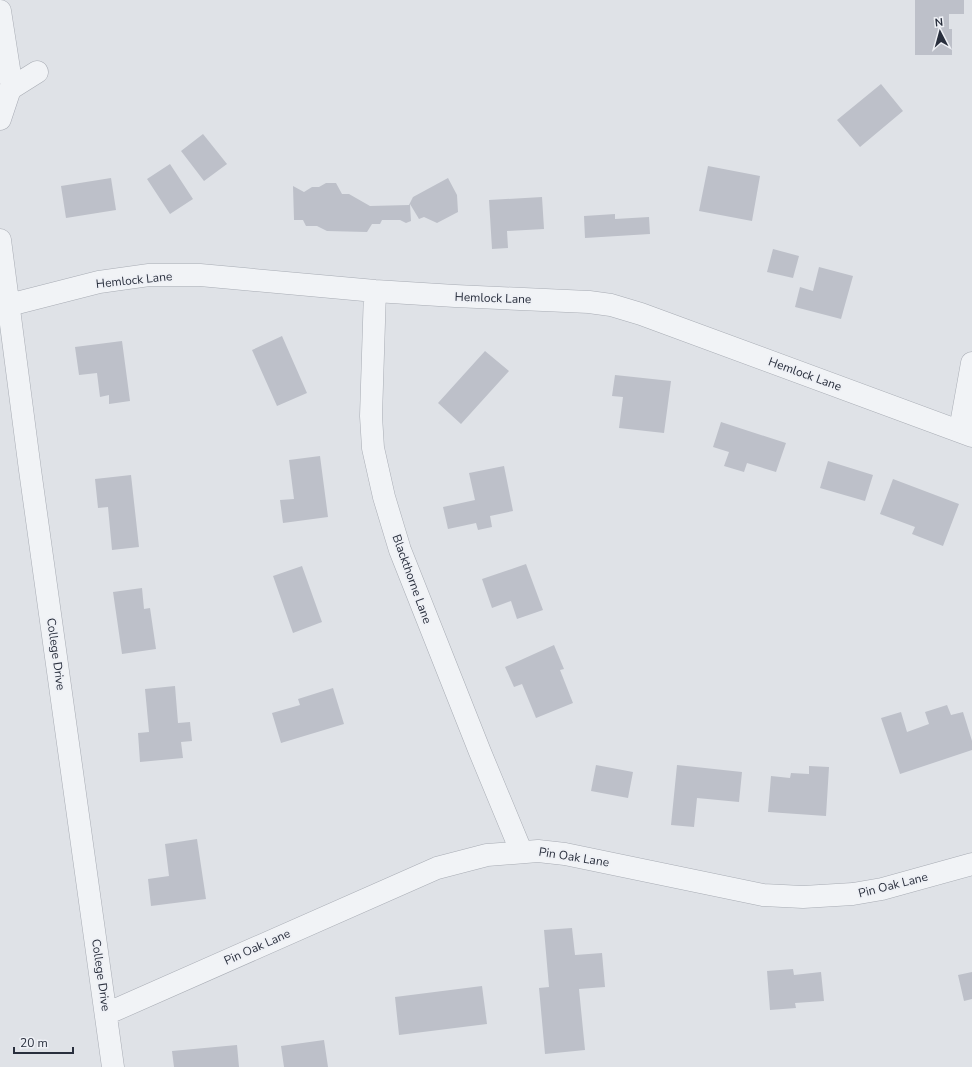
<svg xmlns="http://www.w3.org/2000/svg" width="972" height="1067" font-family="'Nunito Sans',sans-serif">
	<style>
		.building { fill: #bdc0c9 }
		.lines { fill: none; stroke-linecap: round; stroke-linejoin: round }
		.minor-casing { stroke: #a8acb4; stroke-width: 23 }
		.minor { stroke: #f1f3f6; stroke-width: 22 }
		.labels { text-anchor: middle; stroke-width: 3.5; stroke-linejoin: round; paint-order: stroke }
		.street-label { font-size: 12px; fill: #292f3d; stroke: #eef0f5 }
	</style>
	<rect width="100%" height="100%" fill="#dfe2e7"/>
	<path class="building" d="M915,0h49v14h-15v15h3v26h-37z
		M881,84l22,27 -43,36 -23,-27z
		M203,134l24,30 -23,17 -23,-30z
		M170,164l23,35 -23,15 -23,-35z
		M708,166l52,10 -8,45 -53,-10z
		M111,178l5,32 -50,8 -5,-32z
		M448,178l9,17 1,17 -21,11 -13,-6 -5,2 -9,-15 1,17 -5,2 -6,-3h-18l-2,4h-8l-5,8 -40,-1 -10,-5h-11l-3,-6h-9l-1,-34 11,6 8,-5h7l7,-4h10l6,11h7l21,12 39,-1 4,-8z
		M542,197l2,32 -37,2 1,17 -16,1 -3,-49z
		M615,214v5l34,-2 1,17 -65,4 -1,-22z
		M773,249l26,7 -6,22 -26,-6z
		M819,267l34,9 -12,43 -46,-12 5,-20 13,4z
		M282,336l25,57 -30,13 -25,-56z
		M122,341l8,60 -21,3v-9l-9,2 -3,-24 -18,2 -4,-28z
		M485,351l24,20 -48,53 -23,-21z
		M615,375l56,6 -7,52 -45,-5 4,-31 -11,-1z
		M721,422l65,21 -10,29 -29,-9 -3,9 -20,-6 5,-14 -16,-5z
		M320,456l8,61 -45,6 -3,-23 14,-1 -5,-39z
		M828,461l45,14 -8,26 -45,-13z
		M504,466l9,45 -23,5 2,11 -14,3 -2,-7 -28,6 -5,-22 32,-7 -6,-27z
		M131,475l8,72 -27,3 -4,-43 -10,1 -3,-29z
		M893,479l66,25 -16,42 -31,-12 3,-7 -35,-13z
		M526,564l17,46 -26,9 -6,-18 -19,7 -10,-29z
		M302,566l20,56 -29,11 -20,-57z
		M142,588l2,21 6,-1 6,41 -34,5 -9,-62z
		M554,645l10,24 -4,1 13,33 -37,15 -14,-34 -8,3 -9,-20z
		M175,686l3,37 12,-1 2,19 -11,1 2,16 -43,4 -2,-29 11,-1 -4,-43z
		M333,688l11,36 -63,19 -9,-30 28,-8 -2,-6z
		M947,705l4,10 12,-3 9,29v9l-72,24 -19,-56 20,-6 6,20 22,-8 -4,-12z
		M596,765l37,7 -5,26 -37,-7z
		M677,765l65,7 -3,30 -42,-4 -3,29 -23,-2z
		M809,766l20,1 -3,49 -58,-4 3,-36 19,2 1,-5 18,1z
		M197,839l9,60 -55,7 -3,-27 21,-3 -4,-32z
		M572,928l3,27 27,-2 3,34 -26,2 6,61 -40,4 -6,-66 10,-1 -5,-57z
		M793,969l1,6 27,-3 3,29 -29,2 1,5 -26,2 -3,-39z
		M972,972v27l-8,2 -6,-26z
		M482,986l5,38 -88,11 -4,-38z
		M324,1040l4,27h-44l-3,-21z
		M237,1045l2,22h-65l-2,-16z"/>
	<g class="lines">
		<g class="minor-casing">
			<path id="minor" d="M0,11l12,77
				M0,119l10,-30 27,-17
				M0,240l30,230 83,597
				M375,291l-4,125 2,32 11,49 16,53 80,202 41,99
				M9,305l90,-23 50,-7h51l175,16 80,5 134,6 22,3 30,9 331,122
				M960,430l12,-67
				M106,1014l331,-146 50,-13 51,-4 27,3 198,41 40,2 50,-3 29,-5 90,-25"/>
		</g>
		<use href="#minor" class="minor"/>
	</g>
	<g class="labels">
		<g class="street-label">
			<text transform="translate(134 280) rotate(-6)" y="4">Hemlock Lane</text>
			<text transform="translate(493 298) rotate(2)" y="4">Hemlock Lane</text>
			<text transform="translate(805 374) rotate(20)" y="4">Hemlock Lane</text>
			<text transform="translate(412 579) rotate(70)" y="4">Blackthorne Lane</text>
			<text transform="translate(56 654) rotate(82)" y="4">College Drive</text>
			<text transform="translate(574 857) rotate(9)" y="4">Pin Oak Lane</text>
			<text transform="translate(893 885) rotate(-14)" y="4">Pin Oak Lane</text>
			<text transform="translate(257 947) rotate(-24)" y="4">Pin Oak Lane</text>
			<text transform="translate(101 975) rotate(82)" y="4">College Drive</text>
		</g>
	</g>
	<g transform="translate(940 32) rotate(354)" stroke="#eef0f5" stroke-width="3" paint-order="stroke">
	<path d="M0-3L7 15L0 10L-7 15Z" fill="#292f3d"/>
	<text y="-6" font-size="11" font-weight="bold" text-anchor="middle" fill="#292f3d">N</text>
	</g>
	<path d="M14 1047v6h59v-6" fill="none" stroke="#292f3d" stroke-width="2"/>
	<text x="20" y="1047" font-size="12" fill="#292f3d" stroke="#eef0f5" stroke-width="3" paint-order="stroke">20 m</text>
</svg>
